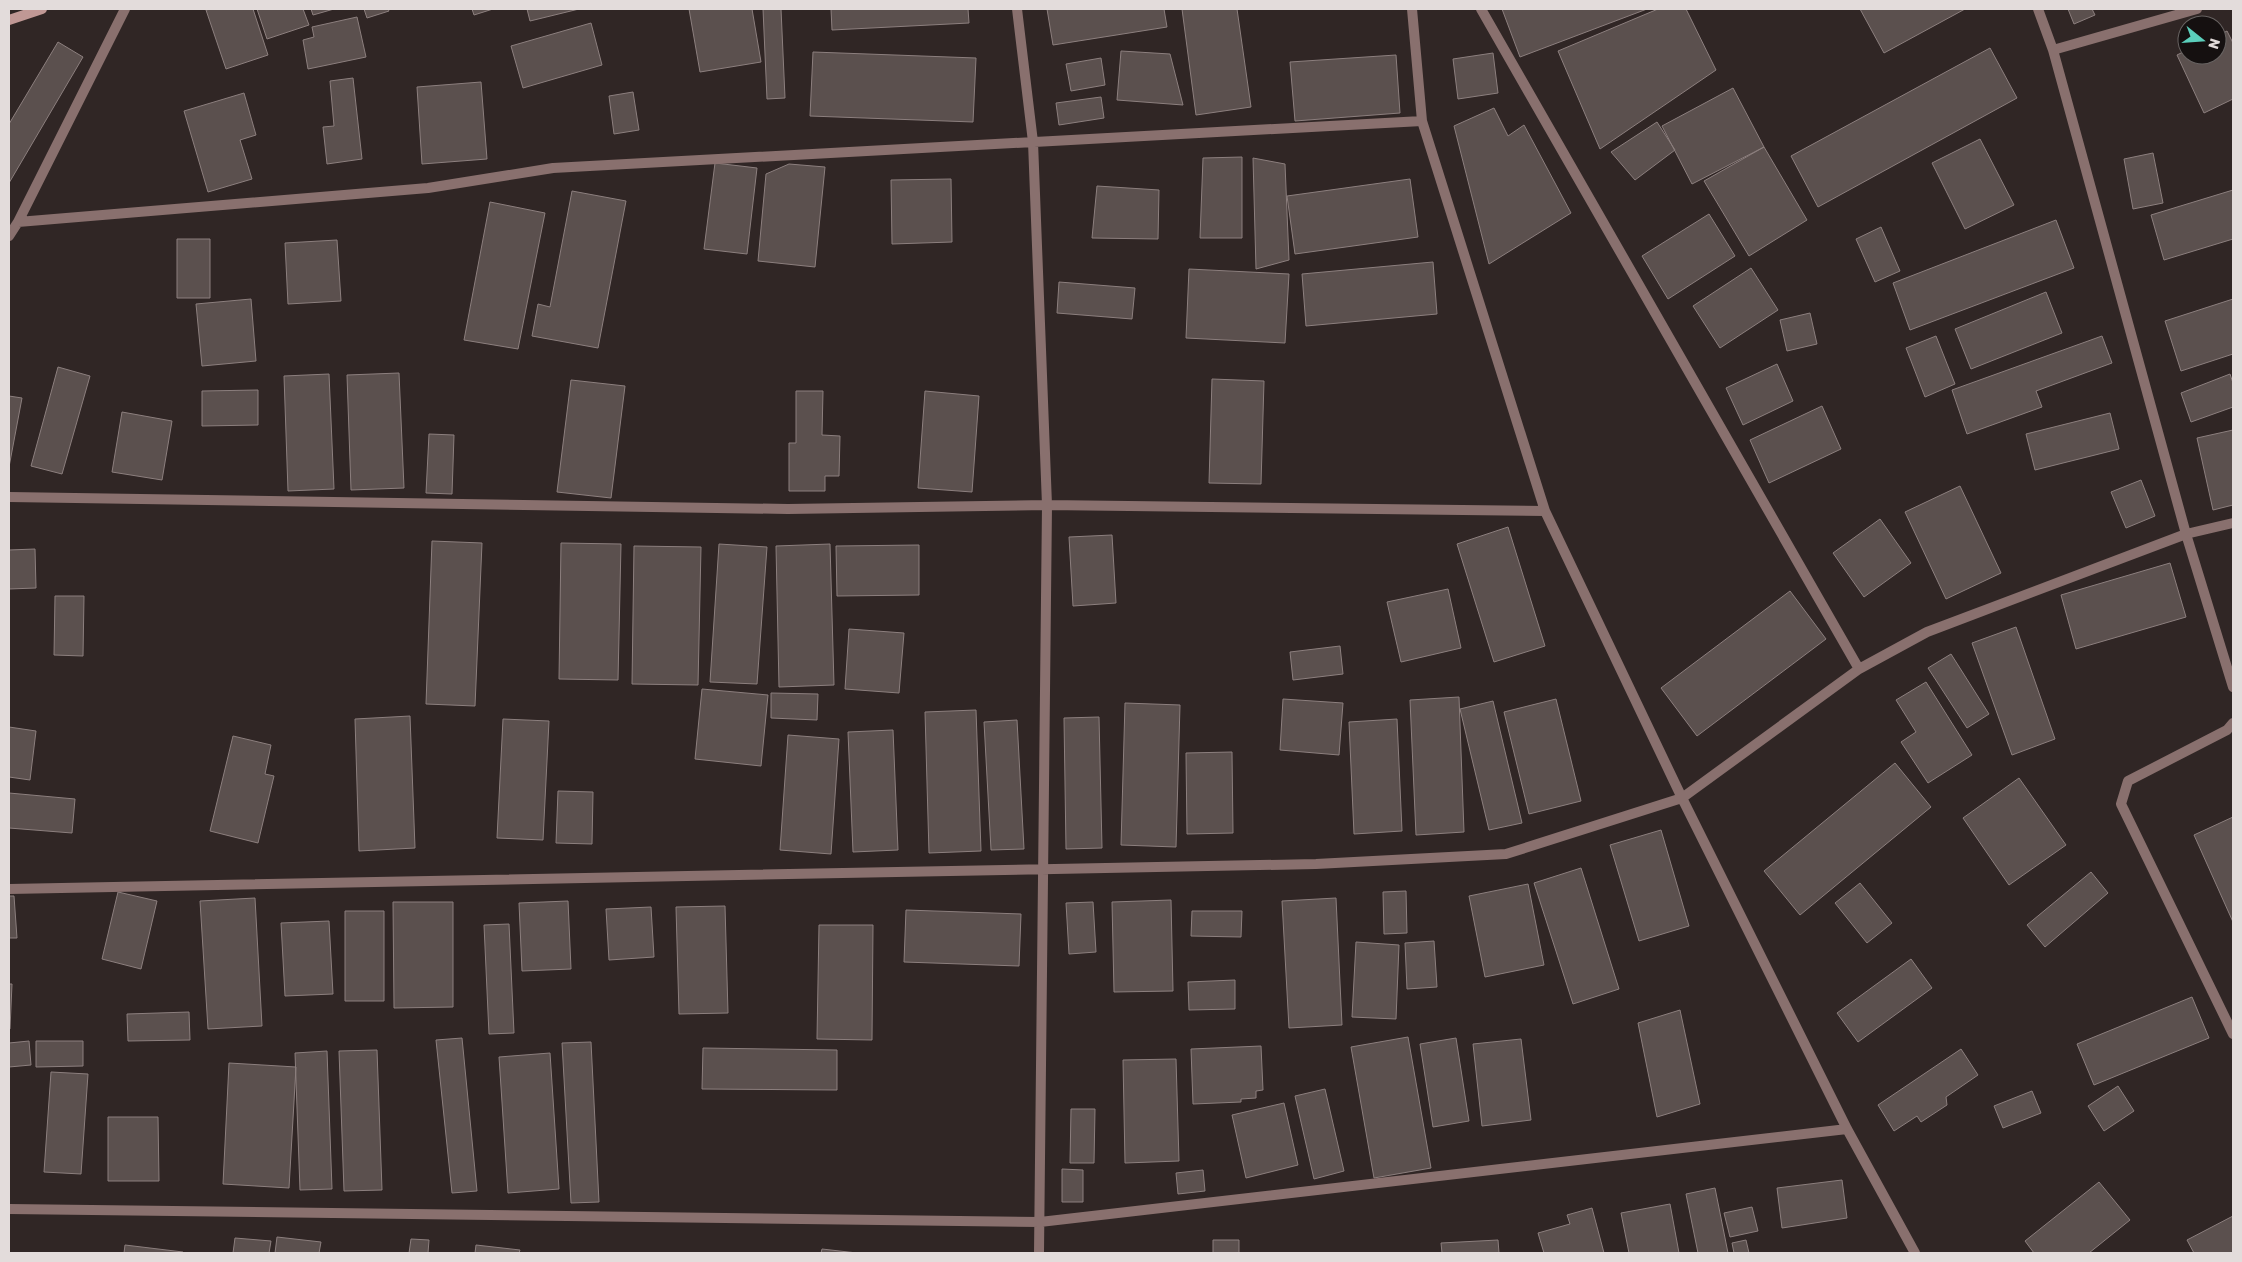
<svg xmlns="http://www.w3.org/2000/svg" width="2242" height="1262" font-family="Rubik,sans-serif">
	<style>
		.building { fill: #5b504e; stroke: #8c7f7e }
		.lines { fill: none; stroke-linecap: round; stroke-linejoin: round }
		.street { stroke: #89706e; stroke-width: 10 }
		.secondary { stroke: #c09895; stroke-width: 10 }
	</style>
	<rect width="100%" height="100%" fill="#302625"/>
	<path class="building" d="M211,9h42l15,46 -42,14 -20,-59z
		M257,9h46l6,16 -42,14z
		M311,9h23l-21,6z
		M364,9h24l1,2 -22,7z
		M472,9h21l-19,6z
		M527,9h52l-49,12z
		M689,9h63l9,53 -61,10z
		M763,9h18l4,89 -18,1z
		M831,9h137l1,14 -137,7z
		M1047,9h117l3,18 -114,18z
		M1182,9h55l14,98 -55,8z
		M1502,9h145l-127,48z
		M1658,9h28l30,61 -116,79 -42,-98z
		M1860,9h105l-81,44z
		M2068,9h24l3,6 -21,9z
		M357,17l9,40 -58,12 -5,-29 11,-3 -2,-10z
		M591,23l11,42 -79,23 -12,-42z
		M2227,31l6,12v56l-29,14 -27,-58 10,-5v5h30v-19z
		M58,42l25,15 -74,126v-59z
		M1990,48l27,50 -199,109 -27,-51z
		M1121,51l49,3 13,51 -66,-5z
		M813,52l163,6 -3,64 -163,-6z
		M1493,53l5,40 -40,6 -5,-40z
		M1396,55l4,58 -105,8 -5,-59z
		M1101,58l4,27 -34,6 -5,-27z
		M353,78l9,81 -35,5 -4,-37 11,-1 -4,-45z
		M481,82l6,77 -65,5 -5,-77z
		M1733,88l31,59 -72,37 -30,-58z
		M633,92l6,38 -25,4 -5,-38z
		M244,93l12,42 -16,5 12,39 -44,13 -24,-81z
		M1101,97l3,21 -45,7 -3,-22z
		M1494,108l14,28 16,-11 47,88 -82,51 -35,-138z
		M1657,122l18,28 -40,30 -24,-28z
		M1980,139l34,66 -49,24 -33,-66z
		M1764,147l43,73 -58,36 -45,-75z
		M2153,153l10,50 -30,6 -9,-50z
		M1242,157v81h-42l3,-80z
		M1253,158l32,6 4,96 -33,9z
		M715,163l42,5 -10,86 -43,-5z
		M789,164l36,3 -10,100 -57,-6 8,-87z
		M951,179l1,63 -60,2 -1,-64z
		M1410,179l8,58 -123,17 -8,-58z
		M1097,186l62,4 -1,49 -66,-1z
		M2233,190v49l-69,21 -13,-45z
		M572,191l54,10 -28,147 -66,-12 6,-32 12,3z
		M490,202l55,11 -27,136 -54,-9z
		M1709,214l26,42 -67,43 -26,-43z
		M2056,220l18,48 -164,62 -17,-47z
		M1881,227l19,44 -25,11 -19,-43z
		M177,239h33v59h-33z
		M337,240l4,61 -53,3 -3,-61z
		M1433,262l4,52 -131,12 -4,-52z
		M1751,268l27,42 -58,38 -27,-42z
		M1189,269l100,5 -4,69 -99,-5z
		M1059,282l76,6 -3,31 -75,-6z
		M2046,292l16,41 -91,36 -16,-40z
		M251,299l5,62 -54,5 -6,-62z
		M2233,299v55l-52,17 -16,-50z
		M1810,313l7,31 -30,7 -7,-31z
		M1936,336l19,48 -30,13 -19,-49z
		M2102,336l10,27 -76,28 6,16 -75,27 -15,-44z
		M1777,364l16,37 -50,24 -17,-37z
		M58,367l32,9 -28,98 -31,-8z
		M399,373l5,115 -53,2 -4,-115z
		M329,374l5,115 -46,2 -4,-115z
		M2230,374l3,9v24l-42,15 -10,-29z
		M1212,379l52,2 -3,103 -52,-1z
		M571,380l54,6 -14,112 -54,-6z
		M258,390v35l-56,1v-35z
		M796,391h27l-1,44 18,1 -1,40h-14v15h-36v-48h7z
		M925,391l54,5 -7,96 -54,-4z
		M9,396l13,2 -13,69z
		M1822,406l19,43 -72,34 -19,-43z
		M122,412l50,9 -10,59 -50,-8z
		M2110,413l9,36 -84,21 -9,-36z
		M2233,430v75l-20,5 -16,-72z
		M429,434l25,1 -2,59 -26,-1z
		M2141,480l14,36 -29,12 -15,-36z
		M1960,486l41,87 -55,26 -41,-87z
		M1880,519l31,44 -47,34 -31,-44z
		M1508,527l37,119 -51,16 -37,-118z
		M1112,535l4,68 -43,3 -4,-69z
		M432,541l50,2 -7,163 -49,-2z
		M561,543l60,1 -3,136 -59,-1z
		M719,544l48,3 -10,137 -47,-2z
		M830,544l4,141 -55,2 -3,-141z
		M919,545v50l-82,1 -1,-50z
		M634,546l67,1 -3,138 -66,-1z
		M35,549l1,39 -27,1v-39z
		M2170,563l16,54 -110,32 -15,-54z
		M1448,589l13,59 -60,14 -14,-60z
		M1790,591l36,48 -129,97 -36,-48z
		M55,596h29l-1,60 -29,-1z
		M2016,627l39,112 -43,16 -40,-112z
		M849,629l55,4 -5,60 -54,-4z
		M1340,646l3,28 -50,6 -3,-28z
		M1951,654l38,60 -22,14 -39,-60z
		M1926,682l46,73 -44,28 -27,-41 15,-10 -20,-32z
		M702,689l66,6 -7,71 -66,-7z
		M771,693l47,1 -1,26 -46,-2z
		M1459,697l5,135 -48,3 -6,-135z
		M1283,699l60,4 -4,52 -59,-5z
		M1556,699l25,102 -52,13 -25,-102z
		M1493,701l29,122 -33,7 -29,-121z
		M1125,703l55,2 -4,142 -55,-2z
		M976,710l5,141 -52,2 -4,-141z
		M410,716l5,132 -56,3 -4,-132z
		M1099,717l3,131 -36,1 -2,-131z
		M503,719l46,2 -6,119 -46,-2z
		M1397,719l5,112 -48,3 -5,-112z
		M1017,720l7,129 -33,1 -7,-128z
		M9,727l27,4 -6,49 -21,-3z
		M893,730l5,120 -45,2 -5,-120z
		M788,735l51,4 -8,115 -51,-4z
		M233,736l38,9 -6,29 9,2 -16,67 -48,-12z
		M1232,752l1,81 -46,1 -1,-81z
		M1895,763l36,44 -131,108 -36,-44z
		M2019,778l47,67 -57,40 -46,-67z
		M558,791l35,1 -1,52 -36,-1z
		M9,793l66,6 -3,34 -63,-5z
		M2233,817v105l-39,-87z
		M1661,830l28,96 -50,15 -29,-96z
		M1581,868l38,121 -46,15 -39,-121z
		M2091,872l17,21 -63,54 -18,-22z
		M1860,883l32,40 -25,20 -32,-40z
		M1528,884l16,81 -59,12 -16,-81z
		M1406,891l1,42 -23,1 -1,-42z
		M118,892l39,9 -16,68 -39,-10z
		M9,896h5l3,42h-8z
		M255,898l7,128 -54,3 -8,-128z
		M1336,898l6,127 -53,3 -7,-127z
		M1171,900l2,91 -59,1 -2,-90z
		M568,901l3,68 -49,2 -3,-68z
		M393,902h60v105l-59,1z
		M1093,902l3,50 -27,2 -3,-51z
		M725,906l3,107 -49,1 -3,-107z
		M651,907l3,50 -45,3 -3,-51z
		M906,910l115,4 -2,52 -115,-4z
		M345,911h39v90h-39z
		M1192,911h50l-1,26 -50,-1z
		M329,921l4,73 -48,2 -4,-73z
		M509,924l5,109 -25,1 -5,-109z
		M819,925h54l-1,115 -55,-1z
		M1434,941l3,46 -30,2 -2,-46z
		M1356,942l43,3 -3,74 -44,-2z
		M1911,959l21,29 -74,54 -21,-29z
		M1235,980v29l-46,1 -1,-28z
		M9,984h3l-2,45h-1z
		M2192,997l17,41 -115,47 -17,-41z
		M1680,1010l20,94 -43,13 -19,-94z
		M189,1012l1,28 -62,1 -1,-27z
		M1408,1037l23,131 -57,10 -23,-131z
		M462,1038l15,153 -25,2 -16,-153z
		M1456,1038l13,83 -36,6 -13,-83z
		M1521,1039l10,81 -49,6 -9,-82z
		M29,1041l2,24 -22,2v-24z
		M36,1041h47v25l-47,1z
		M591,1042l8,160 -28,1 -9,-160z
		M1261,1046l2,44 -7,1v7l-15,1v3l-48,2 -2,-55z
		M703,1048l134,2v40l-135,-1z
		M1961,1049l17,26 -32,22 1,8 -26,17 -4,-6 -23,15 -16,-26z
		M377,1050l5,140 -38,1 -5,-140z
		M327,1051l5,138 -32,1 -5,-137z
		M550,1053l9,136 -51,4 -9,-136z
		M1176,1059l3,102 -54,2 -2,-103z
		M229,1063l67,4 -7,121 -66,-4z
		M51,1072l37,2 -7,100 -37,-2z
		M2118,1086l16,25 -30,20 -16,-25z
		M1325,1089l19,82 -30,8 -19,-83z
		M2032,1091l9,22 -38,15 -9,-22z
		M1284,1103l14,62 -52,13 -14,-63z
		M1071,1109h24l-1,54h-24z
		M108,1117h50l1,64h-51z
		M1062,1169l21,1v32h-21z
		M1203,1170l2,21 -27,3 -2,-21z
		M1842,1180l5,38 -65,10 -5,-40z
		M2099,1182l31,38 -41,33h-55l-9,-12z
		M1715,1188l13,65h-30l-12,-59z
		M1670,1204l9,49h-50l-8,-40z
		M1752,1207l6,24 -28,6 -6,-24z
		M1592,1208l12,45h-60l-6,-20 32,-9 -3,-9z
		M2233,1216v37h-39l-7,-13z
		M277,1237l44,5 -2,11h-44z
		M235,1238l36,3 -2,12h-36z
		M411,1239l18,1 -1,13h-19z
		M1213,1240h26v13h-26z
		M1498,1240l1,13h-57l-1,-10z
		M1746,1240l3,13h-15l-2,-10z
		M125,1245l58,7v1h-59z
		M476,1245l44,5 -1,3h-44z
		M822,1249l35,4h-36z"/>
	<g class="lines">
		<path class="street" d="M1017,9l16,133 14,363 -8,748
			M1412,9l10,112 123,390 137,287 165,331 68,124
			M1481,9l378,660
			M2038,9l15,41 133,484 47,153
			M2053,50l144,-41
			M18,222l410,-34 125,-20 869,-47
			M9,236l9,-14 107,-213
			M9,497l779,12 259,-4 498,6
			M2233,723l-6,7 -99,51 -7,23 112,230
			M9,889l1307,-25 190,-10 176,-56 177,-129 68,-37 259,-98 47,-11
			M9,1209l1031,13 807,-93"/>
		<path class="secondary" d="M9,20l33,-11"/>
	</g>
	<rect width="2242" height="1262" fill="none" stroke="#e3dcdb" stroke-width="20"/>
	<g transform="translate(2202 40) rotate(107)"><circle r="24" fill="#151010" stroke="#676261"/>
	<path d="M0-4L9 19L0 12L-9 19Z" fill="#5bcebb"/>
	<text y="-8" font-size="14" font-weight="bold" text-anchor="middle" fill="#e3dcdb">N</text>
	</g>
</svg>
